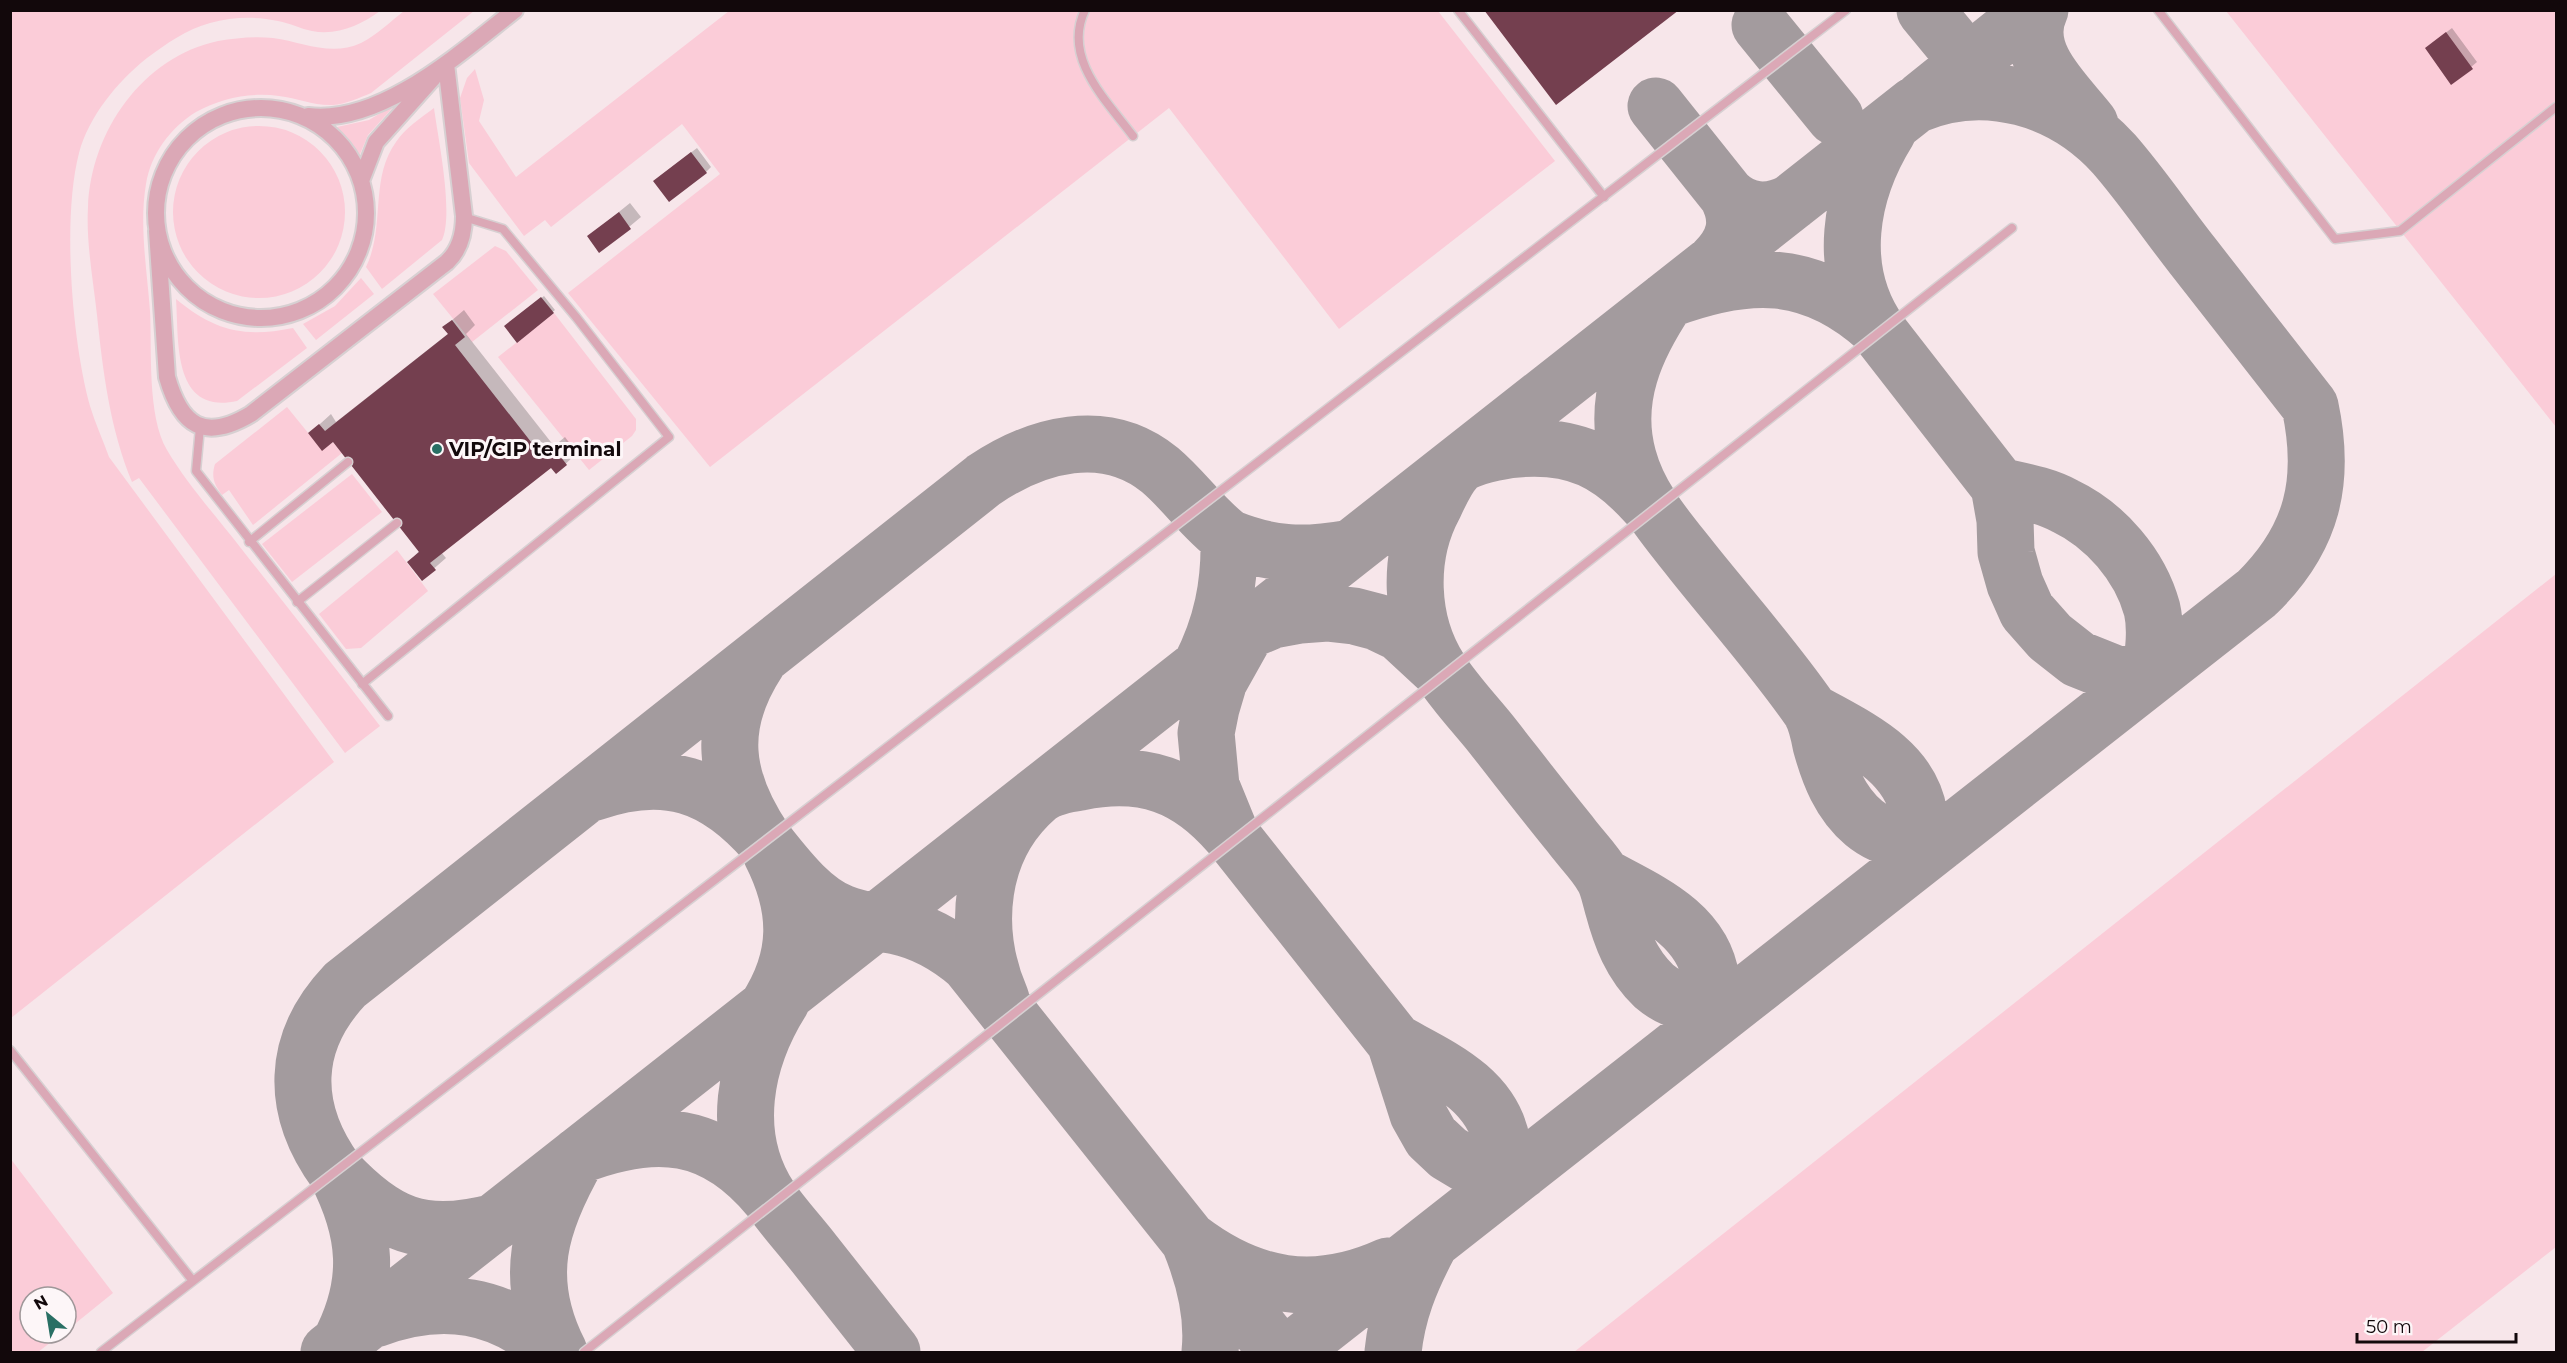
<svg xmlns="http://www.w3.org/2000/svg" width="2567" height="1363" font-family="Montserrat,sans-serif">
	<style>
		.built { fill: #f7e6ea; fill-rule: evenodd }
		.green { fill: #fbccd8 }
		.shadow { fill: #0003 }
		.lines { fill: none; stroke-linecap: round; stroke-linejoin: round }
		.taxiway { stroke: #a39b9e; stroke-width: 57 }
		.building { fill: #743f4f }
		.lane-casing { stroke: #d7d0d2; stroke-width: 11 }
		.street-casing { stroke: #d7d0d2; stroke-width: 20 }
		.lane { stroke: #dba8b6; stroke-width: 8 }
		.street { stroke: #dba8b6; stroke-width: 16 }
		.poi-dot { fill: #296f64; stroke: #fdf6f8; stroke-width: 2 }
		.labels { text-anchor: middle; stroke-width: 6; stroke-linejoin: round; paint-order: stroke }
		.poi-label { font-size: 20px; font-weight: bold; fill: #12080b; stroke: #fdf6f8; text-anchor: start }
	</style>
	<rect width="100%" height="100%" fill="#fdf6f8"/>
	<path class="built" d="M10,11h2546v1341h-2545zM30,1297h36v36h-36z"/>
	<path class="green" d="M11,10l369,1c-19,14 -43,25 -68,20 -11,-2 -22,-8 -34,-10 -22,-5 -46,-4 -68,2 -23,6 -44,21 -63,35 -30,24 -58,58 -68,95 -17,65 -7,188 11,253 5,17 13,34 19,51l225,305 -323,256z
		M404,11h70l-103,82c-12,5 -25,11 -38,12 -19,1 -35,-7 -54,-9 -28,-4 -58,2 -83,16 -26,16 -45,42 -50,72 -7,41 1,86 4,127 2,39 -3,105 17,139 20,34 49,66 73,97 47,60 94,119 140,179l-35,27 -206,-275 -7,4c-22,-53 -29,-110 -35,-167 -4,-36 -11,-73 -9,-108 3,-76 55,-150 130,-166 18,-3 37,-5 55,-3 30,4 58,19 88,5 16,-8 30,-22 43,-32z
		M729,11h709l117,150 -216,168 -170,-221 -459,359 -142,-174 152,-119 -38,-50 -131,103 -6,-7 -21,16 -55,-73 -9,-65 7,-20 8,-9 9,31 -5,21 37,56z
		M2226,11h330v416z
		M397,103l-29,32 -10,24 -21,-32 32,-7z
		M434,108c4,30 20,106 8,132l-60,49 -16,-22c20,-41 3,-87 30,-125 9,-14 25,-24 38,-34z
		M173 212a86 86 0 1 1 172 0a86 86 0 1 1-172 0Z
		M495,246l11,5 32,39 -66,52 -39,-48z
		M361,278l13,16 -58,46 -13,-16 32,-18z
		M176,299c39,32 68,39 117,29l14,20 -70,53c-65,14 -58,-60 -61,-102z
		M554,313l82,106v11l-4,6 -43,34 -91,-113z
		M287,407l35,43 11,-8 9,11 -89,72 -24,-35 -7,5c-8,-11 -11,-18 -7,-31z
		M352,474l30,38 -90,70 -30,-38z
		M397,550l31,41 -67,57 -15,1 -27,-35z
		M2556,574v673l-134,105h-848z
		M10,1158l103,135 -47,38v-34h-36v36h33l-25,19h-27z"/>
	<path class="shadow" d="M2452,28l25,34 -25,21 -20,-40z
		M697,148l14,19 -5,5 -46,4z
		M630,203l11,14 -41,34 -11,-15z
		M544,296l11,14 -38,30 -11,-14z
		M464,310l11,15 -9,9 88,112 11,-9 12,16 -20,19 -5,-7 -111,87 5,6 -24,21 -13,-17 11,-12 -87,-110 -23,-7 21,-19 5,8 113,-89 -5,-6z"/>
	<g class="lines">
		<path class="taxiway" d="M1925,10l66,80
			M2040,10c-21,43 27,84 50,114
			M1760,25l75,92
			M1922,100l112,-90
			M1656,106l71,89
			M1888,131c-38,61 -53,139 -8,202l119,153 6,34 1,32 9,32 12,27 23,26 28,22 35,14 37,4c3,-22 7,-46 2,-68 -12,-44 -47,-84 -87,-103 -20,-11 -44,-15 -66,-20
			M1715,262c20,-20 26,-41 12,-67 19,18 42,19 65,7
			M1877,328c-67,-60 -129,-58 -210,-28 -32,48 -55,99 -39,157 11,41 38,71 64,104 39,49 82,97 118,149 6,10 9,24 11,35 8,29 19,58 43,78 23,19 49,20 77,18
			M1648,505c-38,-43 -73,-61 -131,-56 -14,1 -51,8 -60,18 -10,10 -17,26 -23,39 -27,50 -25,116 6,164 15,23 34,43 51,64 26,33 52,67 79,100 10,14 25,28 33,43 5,8 7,20 10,30 8,30 18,57 41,79 22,19 48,21 76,20
			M1200,668c22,-43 30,-83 29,-130 45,18 75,18 122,10
			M1440,670l-40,-37 -23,-11 -23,-6 -27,-3 -27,2 -27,5 -26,11 -28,50 -8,27 -5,25 5,53 20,49 164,207 23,72 13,23 17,16 20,12 27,8 26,-2
			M1812,712c42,24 98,47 107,102 3,17 -7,38 -13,54
			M592,793c73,-26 123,-9 173,48 -42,-62 -49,-116 -7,-180
			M765,841c21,26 45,59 77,72 17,7 36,9 54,13 28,6 51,19 73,38l309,388
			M1604,877c42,23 99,46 107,102 2,17 -7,37 -14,53
			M1001,999c-30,-69 -23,-151 36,-202 10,-9 30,-13 43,-15 63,-13 108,3 150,52
			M782,1000c-38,60 -53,136 -12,198 13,19 29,36 43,54 26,33 53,67 79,100
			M766,1009c34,-52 33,-101 5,-156
			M1395,1042c43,24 97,46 107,101 3,17 -7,38 -14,53
			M336,1172c-46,-63 -45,-130 9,-187l639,-505c52,-35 121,-55 176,-10 25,21 42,48 69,68
			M375,1319c67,-25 127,-16 179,33
			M339,1345c33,-62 28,-113 -3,-173 50,53 86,69 159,50
			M329,1352l1586,-1247c70,-30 148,-7 199,49 28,32 52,68 78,101 39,50 79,101 118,151 16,75 3,132 -53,187l-967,759
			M559,1352c-37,-73 -20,-128 19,-196 78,-30 136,-25 191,41
			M1210,1352c4,-39 -6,-76 -21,-112 63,48 126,59 199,26
			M1393,1352c4,-39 17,-71 35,-105"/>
	</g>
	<path class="building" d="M1484,10h195l-123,95z
		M2446,32l27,37 -22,16 -26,-37z
		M691,152l16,21 -38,29 -16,-21z
		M619,212l12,17 -32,24 -12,-17z
		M541,297l13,16 -37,30 -13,-17z
		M452,320l13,17 -10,8 87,111 11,-9 14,18 -11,9 -5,-6 -121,95 6,7 -14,11 -15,-19 12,-10 -86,-110 -11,9 -14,-18 11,-9 6,7 123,-97 -6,-7z"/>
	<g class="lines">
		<g class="lane-casing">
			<path id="lane" d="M1085,10c-23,48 21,90 48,126
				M1458,10l146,187
				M2158,10l177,229 65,-8 156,-124
				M200,427l-4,44 192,245
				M249,542l99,-80
				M297,602l100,-79
				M362,684l307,-247 -93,-120 -73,-88 -39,-12
				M10,1050l183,231 -92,71
				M193,1281l1653,-1271
				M584,1352l1428,-1124"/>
		</g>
		<g class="street-casing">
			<path id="street" d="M156 213a105 105 0 1 1 210 0a105 105 0 1 1-210 0Z
				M308,116c73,9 152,-63 207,-106
				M361,181l15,-39 57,-64
				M157,231l10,146c14,49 37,65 84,37l196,-152c13,-12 17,-28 17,-46l-18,-152"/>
		</g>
		<use href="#lane" class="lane"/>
		<use href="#street" class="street"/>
	</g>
	<circle class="poi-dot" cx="437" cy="449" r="6"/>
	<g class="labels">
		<g class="poi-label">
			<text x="449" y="456">VIP/CIP terminal</text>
		</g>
	</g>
	<rect width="2567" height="1363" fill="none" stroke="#12080b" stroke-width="24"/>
	<g transform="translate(48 1315) rotate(330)"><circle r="28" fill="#fdf6f8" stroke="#9f9799" stroke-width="1.5"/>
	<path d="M0-4.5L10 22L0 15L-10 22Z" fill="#296f64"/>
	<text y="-9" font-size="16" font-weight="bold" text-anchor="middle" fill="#12080b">N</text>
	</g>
	<path d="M2357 1333v9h159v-9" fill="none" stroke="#12080b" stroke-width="3"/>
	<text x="2366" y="1333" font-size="18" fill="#12080b" stroke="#fdf6f8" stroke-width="4.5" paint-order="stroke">50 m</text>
</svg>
